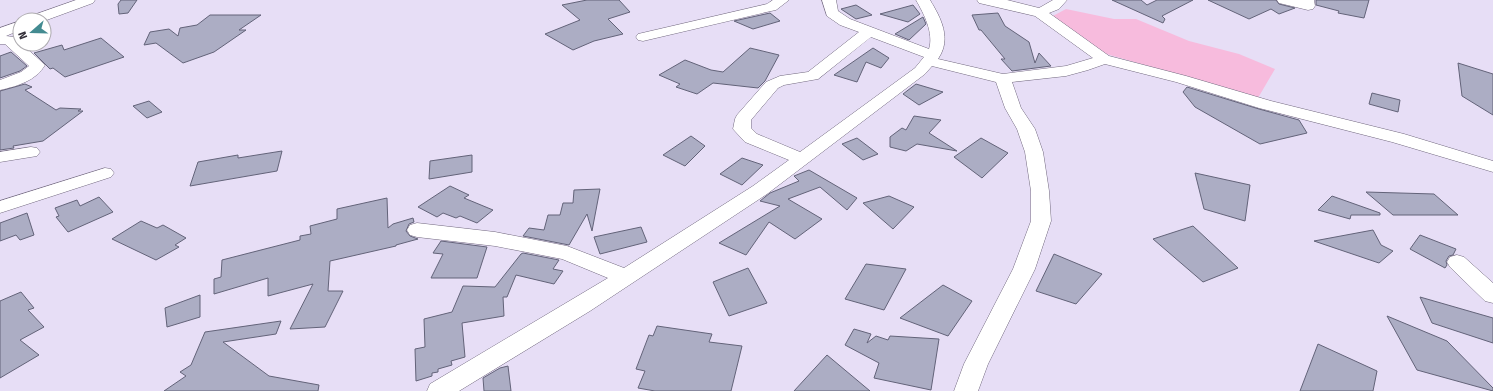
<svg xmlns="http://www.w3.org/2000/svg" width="1493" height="391" font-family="'Fira Sans',sans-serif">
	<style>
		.green { fill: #f7bbdd }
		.building { fill: #acadc4; stroke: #636379 }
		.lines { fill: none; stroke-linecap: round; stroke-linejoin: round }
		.minor-casing { stroke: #72697f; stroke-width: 1 }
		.minor { fill: #fff; fill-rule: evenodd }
	</style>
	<rect width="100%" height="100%" fill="#e7def6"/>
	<path class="green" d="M1066,9l48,10h22l53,22 50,13 36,15 -17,29 -155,-45 -52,-36z"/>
	<path class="building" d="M121,0h16l-9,13 -9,1 -1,-10z
		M587,0h32l11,12 -22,7 15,15 -29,7 -21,9 -28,-16 35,-14 -18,-15z
		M1112,0h29l6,5 10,-5h36l-31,16 3,3 -2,4z
		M1208,0h68l3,4 16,4 -16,6 -8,-5 -22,10z
		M1316,0h53l-5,18 -26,-5 1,-2 -23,-6z
		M856,5l16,10 -16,4 -15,-10z
		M913,5l7,9 -12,8 -28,-8z
		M770,13l10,8 -27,8 -19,-8z
		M998,13l7,13 24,16 6,21 4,-10 12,13 -39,5 -11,-12h4l-24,-29h-2l-7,-15z
		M210,15h51l-22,15h7l-32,22 -31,11 -27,-20 -12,2 6,-13 19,-3 9,7 2,-8 17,-3z
		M923,17l3,7 -17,16 -14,-6z
		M101,38l23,19 -59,20 -12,-9 -3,1 -16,-16 28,-8 2,5z
		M750,48l29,7 -14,26 -7,7 -45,-5 -16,11 -21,-7 4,-3 -21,-9 26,-15 26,10 12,2z
		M873,48l16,10 -8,10 -15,-6 -9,20 -23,-7z
		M11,52l16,14 -7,5 -20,7v-22z
		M1458,63l35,11v41l-31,-19z
		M25,84l7,3 -7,3 31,20 4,-2 21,1 -3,2h5l-40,30 -30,5 1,2 -14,2v-59z
		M916,84l27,8 -24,13 -16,-11z
		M1187,87l72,22 40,11 8,13 -47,11 -65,-37 -12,-15z
		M1372,93l28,7 -2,12 -29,-8z
		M149,101l13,11 -15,6 -14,-12z
		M914,116l27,4 -12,13 28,18 -40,-7 -11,7 -16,-4v-10l12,-9 4,2z
		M691,136l14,10 -20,20 -22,-11z
		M857,138l21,16 -15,6 -21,-16z
		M981,138l27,15 -26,25 -28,-21z
		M282,151l-5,20 -87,15 8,-24 40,-7v3z
		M472,155v17l-43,7 1,-18z
		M742,158l21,7 -21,20 -22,-11z
		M809,170l48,28 -10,12 -27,-23 -32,12 34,20 -27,20 -26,-17 -23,33 -27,-12 61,-37 -20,-5 10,-8 29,-12 -5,-5z
		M1195,173l55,12 -5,36 -41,-12z
		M450,186l19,9 -5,3 29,12 -16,13 -17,-7 -4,2 -13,-5 -6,4 -19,-10z
		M600,189l-8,42 -5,-17 -18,31 -46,-9 6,-8 15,2 4,-15h12l3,-12h10l1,-13z
		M1366,192l68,2 24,21h-65z
		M889,196l25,11 -21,22 -30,-26z
		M1332,196l48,17v2h-29l-1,4 -32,-9z
		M99,197l14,15 -45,20 -12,-15 3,-1 -4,-8 22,-8 3,6z
		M387,198l1,30 5,-4 20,-6 1,4 -5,2 -3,7 4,5 8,3 -22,6v1l-66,15 -2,30h15l-18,36 -35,2 23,-45 -45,12v-18l-54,16v-15l7,-2 1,-17 78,-20v-4l11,-2 -1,-8 27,-7v-10z
		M27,213l7,22 -14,5 -4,-5 -16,6v-18z
		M141,221l16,7 6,-3 23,13 -11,7 4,2 -23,13 -44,-21z
		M1193,226l45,42 -35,14 -50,-43z
		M641,227l6,15 -47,12 -6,-17z
		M1373,230l8,15 12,6 -14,12 -65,-22z
		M1420,235l36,14 -3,6 -4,1 -3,5 1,4 -2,3 -35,-19z
		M441,241l46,6 -10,31h-46l12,-24 -10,-1z
		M523,253l36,7 -6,9 10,2 -9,13 -38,-9 -9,22h-4l1,19 -42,7 3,34 -14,4 1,4 -14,4v3l-6,1v3l-16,5 -1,-32 10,-2 -1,-28 28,-7 11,-26 32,1 26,-33z
		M1054,254l48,20 -26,30 -40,-13z
		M866,264l40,5 -22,41 -39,-11z
		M748,268l19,35 -38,13 -16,-34z
		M943,285l29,16 -24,35 -48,-18z
		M21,292l13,16 -6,2 16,17 -24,13 19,15 -39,23v-77z
		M200,295v22l-33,10 -2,-19z
		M1420,297l73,21v25l-61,-20z
		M1387,316l60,25 46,47v3l-76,-21z
		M281,321l-5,13 -53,8 46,34 50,9 -1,6h-154l22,-15 -6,-4 11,-7 14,-33z
		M657,326l55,8 -3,8 33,4 -11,45h-76l-17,-3 7,-17 -9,-2 13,-34 4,1z
		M854,329l17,5 -4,9 9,-7 12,4 2,-4 49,3 -8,51 -57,-12 5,-15 -34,-18z
		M1318,344l59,27 -4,20h-73z
		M827,355l43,36h-76z
		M508,366l3,25h-27l-1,-13 17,-10z"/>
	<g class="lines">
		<g class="minor-casing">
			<path id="minor" d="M76,0h19l-2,3 -49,18 -18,-1 2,-3z
				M773,0h16l-13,10 -5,1 -128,30 -5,-1 -2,-3 2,-3 129,-30z
				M822,0h14l2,11 12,8 79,30c5,-16 -5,-35 -13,-49h14c11,18 22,39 8,59l65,15 63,-8 27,-8 -58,-42 -56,-13 -2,-3h30l32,8 14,-8h14l-8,9 -10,4 60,43 77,20 85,25 133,33 89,27v11l-101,-30 -133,-34 -83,-26 -71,-18 -17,6 -22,6 -54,6 9,26 14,21 8,23 6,39 2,30 -16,48 -47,95 -10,27h-24l10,-27 49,-95 18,-48v-30l-6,-39 -8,-23 -12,-21 -9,-26 -64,-16 -7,8 -158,120 -177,117 -131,80h-32l3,-7 178,-106 -46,-19 -67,-13 -78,-9 -7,-2 -3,-5 3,-5 7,-2 78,9 72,14 57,22 129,-82 36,-26 -44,-18 -12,-13 2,-10 2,-4 29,-33 14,-6 28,-4 51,-40 -19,-7 -13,-9zM871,37l53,20 -9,11 -115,84 -43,-18 -6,-6v-8l27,-32 6,-3 34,-6z
				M1277,0h37l1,6 -2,3 -5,1 -29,-7z
				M20,21v9l-14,6 8,1 31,28c-9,16 -28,21 -45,25v-10l21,-8 8,-6 -24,-22h-5v-16z
				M31,147l6,1 3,4 -3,4 -37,6v-10z
				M105,168l6,1 3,4 -3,4 -111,36v-12z
				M1457,255l7,2 29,26v20l-8,-2 -35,-34 -3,-5 3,-5z"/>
		</g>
		<use href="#minor" class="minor"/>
	</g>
	<g transform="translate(32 32) rotate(250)"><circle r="19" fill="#ffffff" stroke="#aeacb0"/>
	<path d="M0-3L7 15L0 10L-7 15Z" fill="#438b91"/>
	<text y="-6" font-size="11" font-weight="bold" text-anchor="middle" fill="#343039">N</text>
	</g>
</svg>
